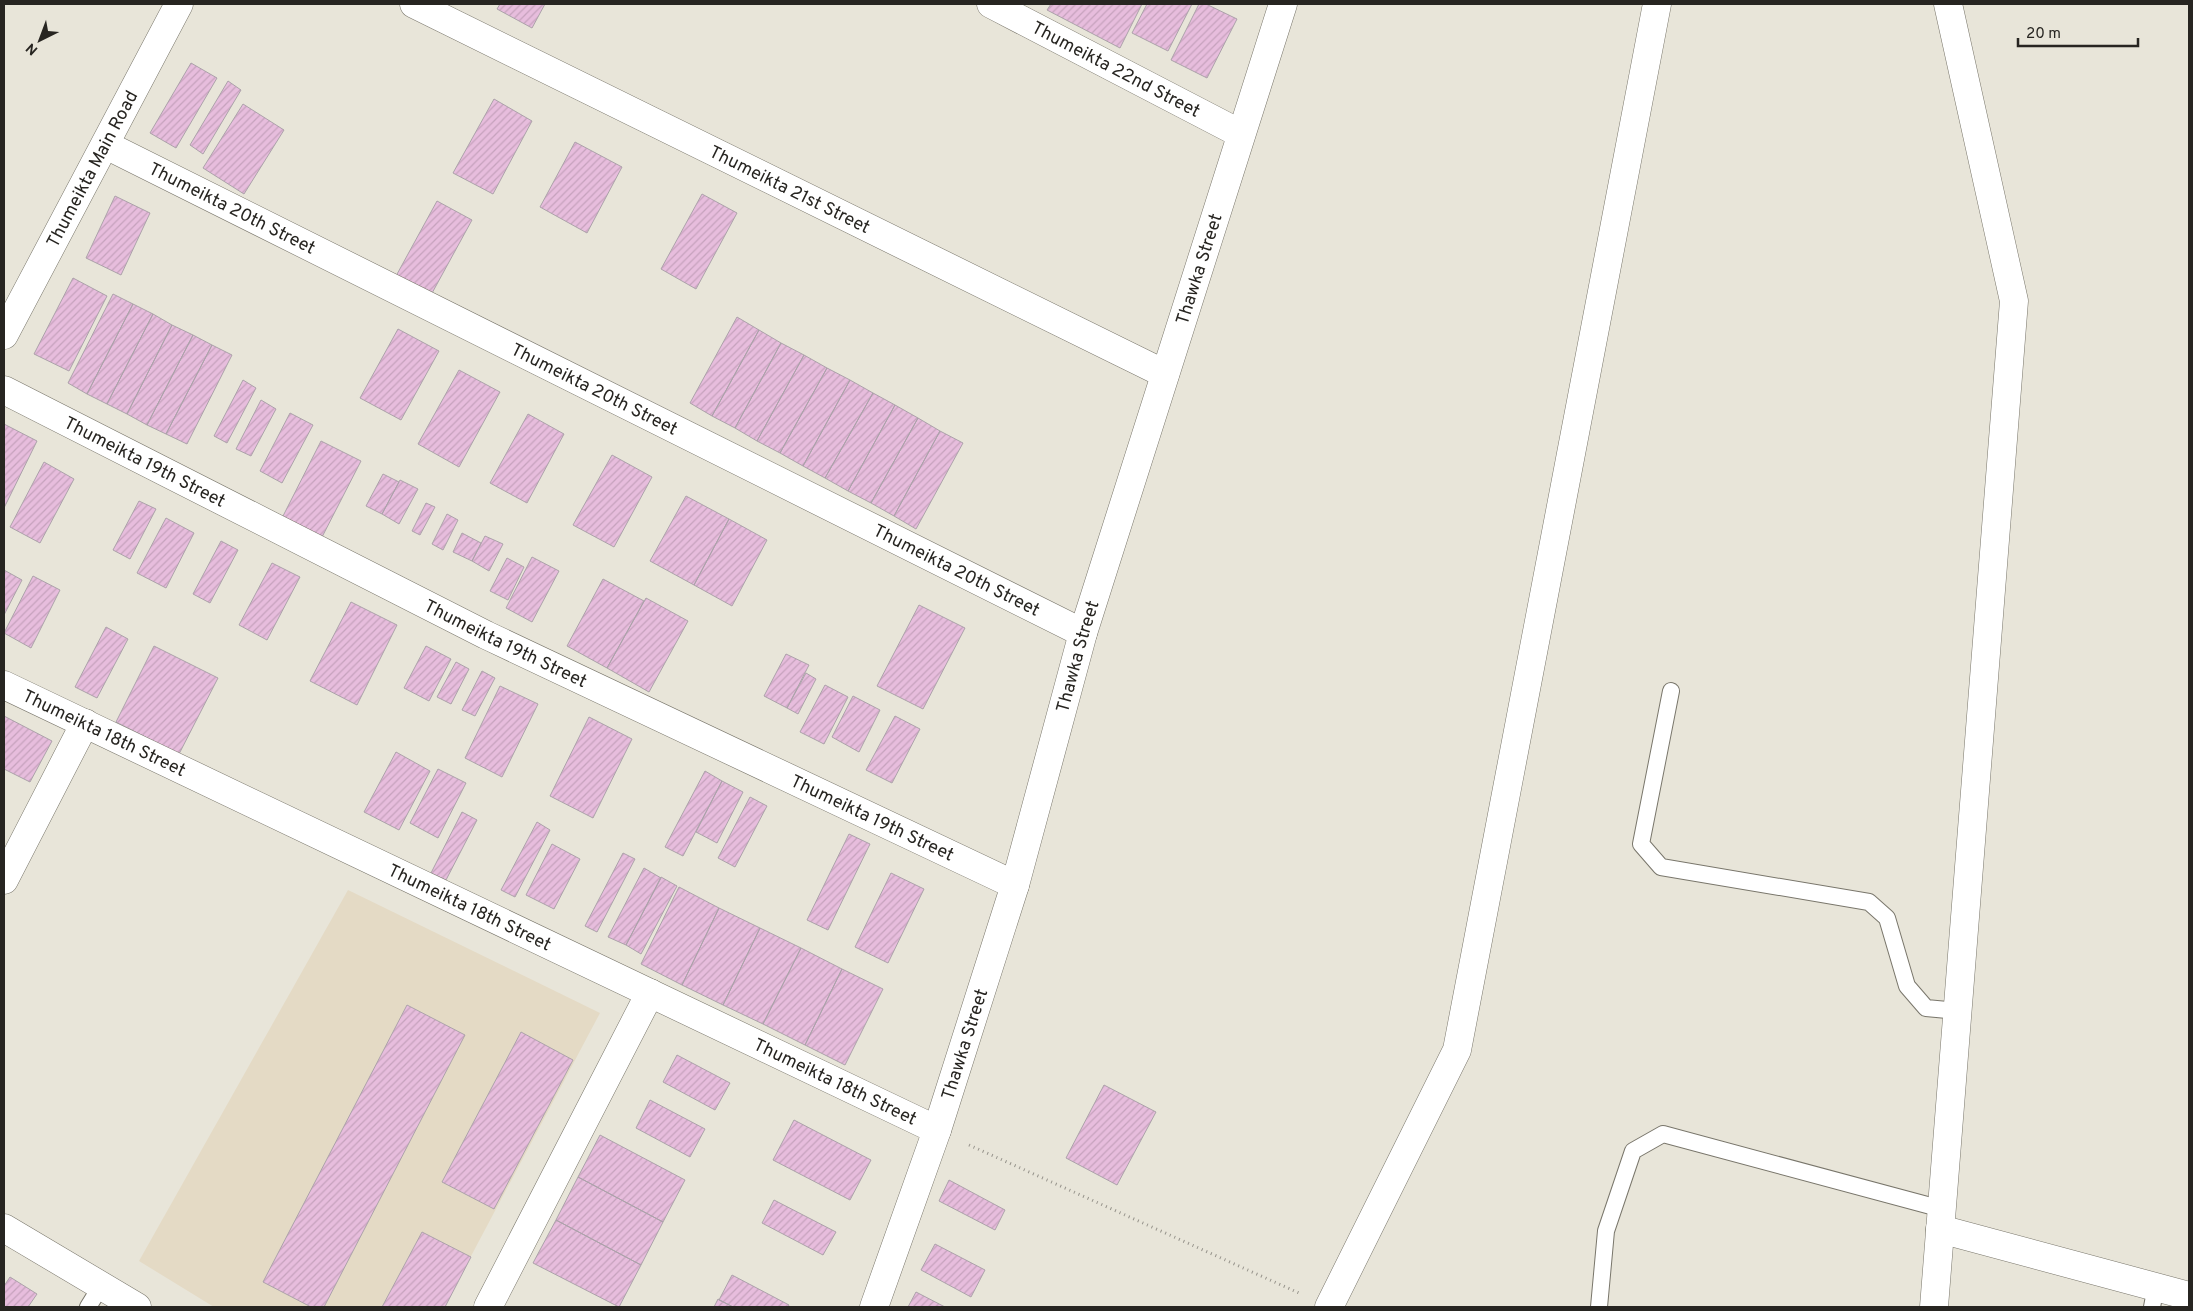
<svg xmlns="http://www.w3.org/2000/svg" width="2193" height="1311" font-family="Overpass,sans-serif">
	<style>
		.education { fill: #e4dac5 }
		.building { fill: url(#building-hatch); stroke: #aca2aa }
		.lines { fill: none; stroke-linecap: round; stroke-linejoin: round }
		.service-casing { stroke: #79766b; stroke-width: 18 }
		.minor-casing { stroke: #79766b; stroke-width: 29 }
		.path { stroke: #96938b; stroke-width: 3; stroke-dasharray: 1 4; stroke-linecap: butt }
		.service { stroke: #fff; stroke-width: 16 }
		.minor { stroke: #fff; stroke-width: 28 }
		.labels { text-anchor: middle; stroke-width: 5; stroke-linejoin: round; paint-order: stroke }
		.street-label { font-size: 18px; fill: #272521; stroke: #e8e5d9 }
	</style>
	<defs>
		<pattern id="building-hatch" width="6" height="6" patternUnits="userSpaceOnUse" patternTransform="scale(1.25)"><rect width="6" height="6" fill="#e7bddd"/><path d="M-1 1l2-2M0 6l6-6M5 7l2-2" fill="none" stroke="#c6a2bd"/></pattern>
	</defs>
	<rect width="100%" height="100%" fill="#e8e5d9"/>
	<path class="education" d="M348,890l252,123 -156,294h-230l-75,-46z"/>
	<path class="building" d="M500,4h45l-13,24 -35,-19z
		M1051,4h91l-22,44 -73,-38z
		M1147,4h45l-24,47 -36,-18z
		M1199,4h7l31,15 -30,59 -36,-18z
		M191,63l26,15 -41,70 -26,-15z
		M228,81l13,9 -38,64 -13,-9z
		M494,99l38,22 -39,73 -40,-21z
		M243,104l41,26 -40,64 -41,-26z
		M575,142l47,25 -35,66 -47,-26z
		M702,194l35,19 -41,76 -35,-20z
		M115,196l35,17 -29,62 -35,-17z
		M437,201l35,19 -41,75 -35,-19z
		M73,278l34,18 -38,75 -35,-17z
		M113,294l20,10 -46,90 -19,-11z
		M133,304l20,10 -46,90 -20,-10z
		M153,314l19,11 -45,89 -20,-10z
		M737,317l22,13 -47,86 -22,-13z
		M172,325l21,10 -46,90 -20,-11z
		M398,329l41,22 -38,69 -41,-22z
		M759,330l22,13 -46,85 -23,-12z
		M193,335l19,10 -46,89 -19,-9z
		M781,343l23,12 -47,86 -22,-13z
		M212,345l20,10 -45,89 -21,-10z
		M804,355l23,13 -47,85 -23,-12z
		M827,368l23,12 -47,86 -23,-13z
		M459,370l41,22 -41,75 -41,-23z
		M243,380l13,8 -29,55 -13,-7z
		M850,380l23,13 -48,85 -22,-12z
		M873,393l22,12 -47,86 -23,-13z
		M261,400l15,9 -25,47 -15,-7z
		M895,405l23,13 -47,85 -23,-12z
		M290,413l23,12 -31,58 -22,-12z
		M528,414l36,20 -37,69 -37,-20z
		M918,418l22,13 -46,85 -23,-13z
		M4,424l33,17 -33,67z
		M940,431l23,12 -47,86 -22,-13z
		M321,441l40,20 -41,80 -39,-21z
		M612,455l40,22 -38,70 -41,-22z
		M44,462l30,17 -34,64 -30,-16z
		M383,474l16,8 -17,32 -16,-8z
		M400,480l18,9 -19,35 -17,-10z
		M686,496l43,23 -35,66 -44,-24z
		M139,501l17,8 -26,50 -17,-9z
		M426,503l9,4 -15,28 -8,-4z
		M447,514l11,6 -15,30 -11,-6z
		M166,518l28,15 -28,55 -29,-15z
		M729,519l38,21 -35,66 -38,-21z
		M462,533l19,10 -9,18 -19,-9z
		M485,536l18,8 -14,27 -17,-10z
		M221,541l17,9 -28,53 -17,-9z
		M532,557l27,14 -27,51 -26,-14z
		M507,558l17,9 -16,33 -18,-9z
		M272,563l28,14 -33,63 -28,-15z
		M4,570l18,10 -18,35z
		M33,576l27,14 -29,58 -27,-15z
		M603,579l41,22 -37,67 -40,-22z
		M646,598l42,23 -39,71 -42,-24z
		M351,602l46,23 -40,80 -47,-24z
		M919,605l46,23 -42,81 -46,-23z
		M106,627l22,12 -31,59 -22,-11z
		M154,646l64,32 -39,76 -63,-32z
		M426,646l25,13 -22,42 -25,-13z
		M786,654l23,11 -22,43 -23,-12z
		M456,662l13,7 -18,35 -14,-7z
		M482,671l13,7 -20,38 -13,-6z
		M806,673l10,6 -18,35 -11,-6z
		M825,685l23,12 -24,47 -24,-12z
		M500,686l38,18 -36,73 -37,-19z
		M853,696l27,14 -21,42 -27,-15z
		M4,716l48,25 -22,41 -26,-13z
		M895,716l25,13 -28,54 -26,-13z
		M589,717l43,22 -39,79 -43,-22z
		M396,752l34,19 -31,59 -35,-18z
		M438,769l28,14 -28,55 -28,-15z
		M705,771l17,10 -39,75 -18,-9z
		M722,781l21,11 -26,51 -21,-11z
		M750,797l17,9 -32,61 -17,-9z
		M462,812l15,8 -31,60 -15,-7z
		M537,822l13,8 -35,67 -14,-7z
		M849,834l21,10 -42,86 -21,-10z
		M552,844l28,15 -26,50 -28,-14z
		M623,853l12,6 -38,73 -12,-6z
		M644,868l17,10 -35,67 -18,-8z
		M891,873l33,16 -36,74 -33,-16z
		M661,877l16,9 -36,68 -15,-9z
		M679,887l40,21 -37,77 -41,-21z
		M719,908l41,20 -37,77 -41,-20z
		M760,928l41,20 -38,76 -40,-19z
		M801,948l41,21 -37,76 -42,-21z
		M842,969l41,20 -38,76 -40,-20z
		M407,1005l58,30 -141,272h-13l-48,-25z
		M521,1032l52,28 -79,149 -52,-27z
		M677,1055l53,28 -15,27 -52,-28z
		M1104,1085l52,27 -39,73 -51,-27z
		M650,1100l55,29 -15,28 -54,-29z
		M794,1120l77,40 -21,40 -77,-40z
		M600,1135l85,45 -22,42 -85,-45z
		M578,1177l85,45 -22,43 -85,-45z
		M949,1180l56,30 -10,20 -56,-29z
		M774,1200l62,32 -13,23 -61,-32z
		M556,1220l85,45 -22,42 -86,-44z
		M422,1232l49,25 -26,50h-63z
		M935,1244l50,26 -14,27 -50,-27z
		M732,1275l57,30 -1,2h-55l-14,-7z
		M10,1277l27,17 -9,13h-24v-21z
		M916,1292l29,15h-37z
		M718,1299l15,8h-19z"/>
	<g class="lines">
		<g class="service-casing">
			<path id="service" d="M1671,691l-30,153 20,23 208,35 18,16 20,68 19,22 32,3
				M88,1307l13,-21
				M1599,1307l7,-76 27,-80 30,-17 279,75
				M2152,1307l4,-21"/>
		</g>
		<g class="minor-casing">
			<g id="minor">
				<path id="s1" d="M414,4l751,370"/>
				<path id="s2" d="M991,4l250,130"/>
				<path id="s3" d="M106,145l977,488"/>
				<path id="s4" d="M4,335l175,-331"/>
				<path id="s5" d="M4,390l482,245 529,250"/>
				<path id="s6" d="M4,685l933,445"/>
				<path d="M4,880l81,-157"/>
				<path d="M4,1228l133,79"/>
				<path d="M1940,1229l249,67"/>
				<path d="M488,1307l162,-314"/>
				<path id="s7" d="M874,1307l63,-177 78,-245 68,-252 200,-629"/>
				<path d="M1329,1307l128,-257 200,-1046"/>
				<path d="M1934,1307l80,-1006 -66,-297"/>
			</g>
		</g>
		<path class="path" d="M969,1145l330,148"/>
		<use href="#service" class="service"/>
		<use href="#minor" class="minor"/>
	</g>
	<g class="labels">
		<g class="street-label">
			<text dy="6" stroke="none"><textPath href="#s2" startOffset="141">Thumeikta 22nd Street</textPath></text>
			<text dy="6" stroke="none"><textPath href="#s4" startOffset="188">Thumeikta Main Road</textPath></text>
			<text dy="6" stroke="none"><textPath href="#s1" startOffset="419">Thumeikta 21st Street</textPath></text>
			<text dy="6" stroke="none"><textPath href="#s3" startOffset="141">Thumeikta 20th Street</textPath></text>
			<text dy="6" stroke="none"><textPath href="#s7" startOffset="1088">Thawka Street</textPath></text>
			<text dy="6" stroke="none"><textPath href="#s3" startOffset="546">Thumeikta 20th Street</textPath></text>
			<text dy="6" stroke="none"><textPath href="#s5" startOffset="158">Thumeikta 19th Street</textPath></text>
			<text dy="6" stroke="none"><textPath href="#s3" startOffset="951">Thumeikta 20th Street</textPath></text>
			<text dy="6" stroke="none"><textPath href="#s5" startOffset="562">Thumeikta 19th Street</textPath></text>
			<text dy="6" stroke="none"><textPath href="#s7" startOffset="682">Thawka Street</textPath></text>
			<text dy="6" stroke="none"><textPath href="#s6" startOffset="111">Thumeikta 18th Street</textPath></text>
			<text dy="6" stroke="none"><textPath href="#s5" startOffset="968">Thumeikta 19th Street</textPath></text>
			<text dy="6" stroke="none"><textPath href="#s6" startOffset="516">Thumeikta 18th Street</textPath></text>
			<text dy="6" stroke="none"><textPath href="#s7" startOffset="278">Thawka Street</textPath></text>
			<text dy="6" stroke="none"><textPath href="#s6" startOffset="921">Thumeikta 18th Street</textPath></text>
		</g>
	</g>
	<rect width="2193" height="1311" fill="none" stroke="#272521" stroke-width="10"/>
	<g transform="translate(40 40) rotate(222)" stroke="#e8e5d9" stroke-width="4" paint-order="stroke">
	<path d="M0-4L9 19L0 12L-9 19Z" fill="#272521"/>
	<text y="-8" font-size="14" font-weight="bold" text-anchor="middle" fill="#272521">N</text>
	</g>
	<path d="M2018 38v8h120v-8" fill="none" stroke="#272521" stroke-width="2.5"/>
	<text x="2026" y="38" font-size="15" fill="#272521" stroke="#e8e5d9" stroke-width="4" paint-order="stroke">20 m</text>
</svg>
